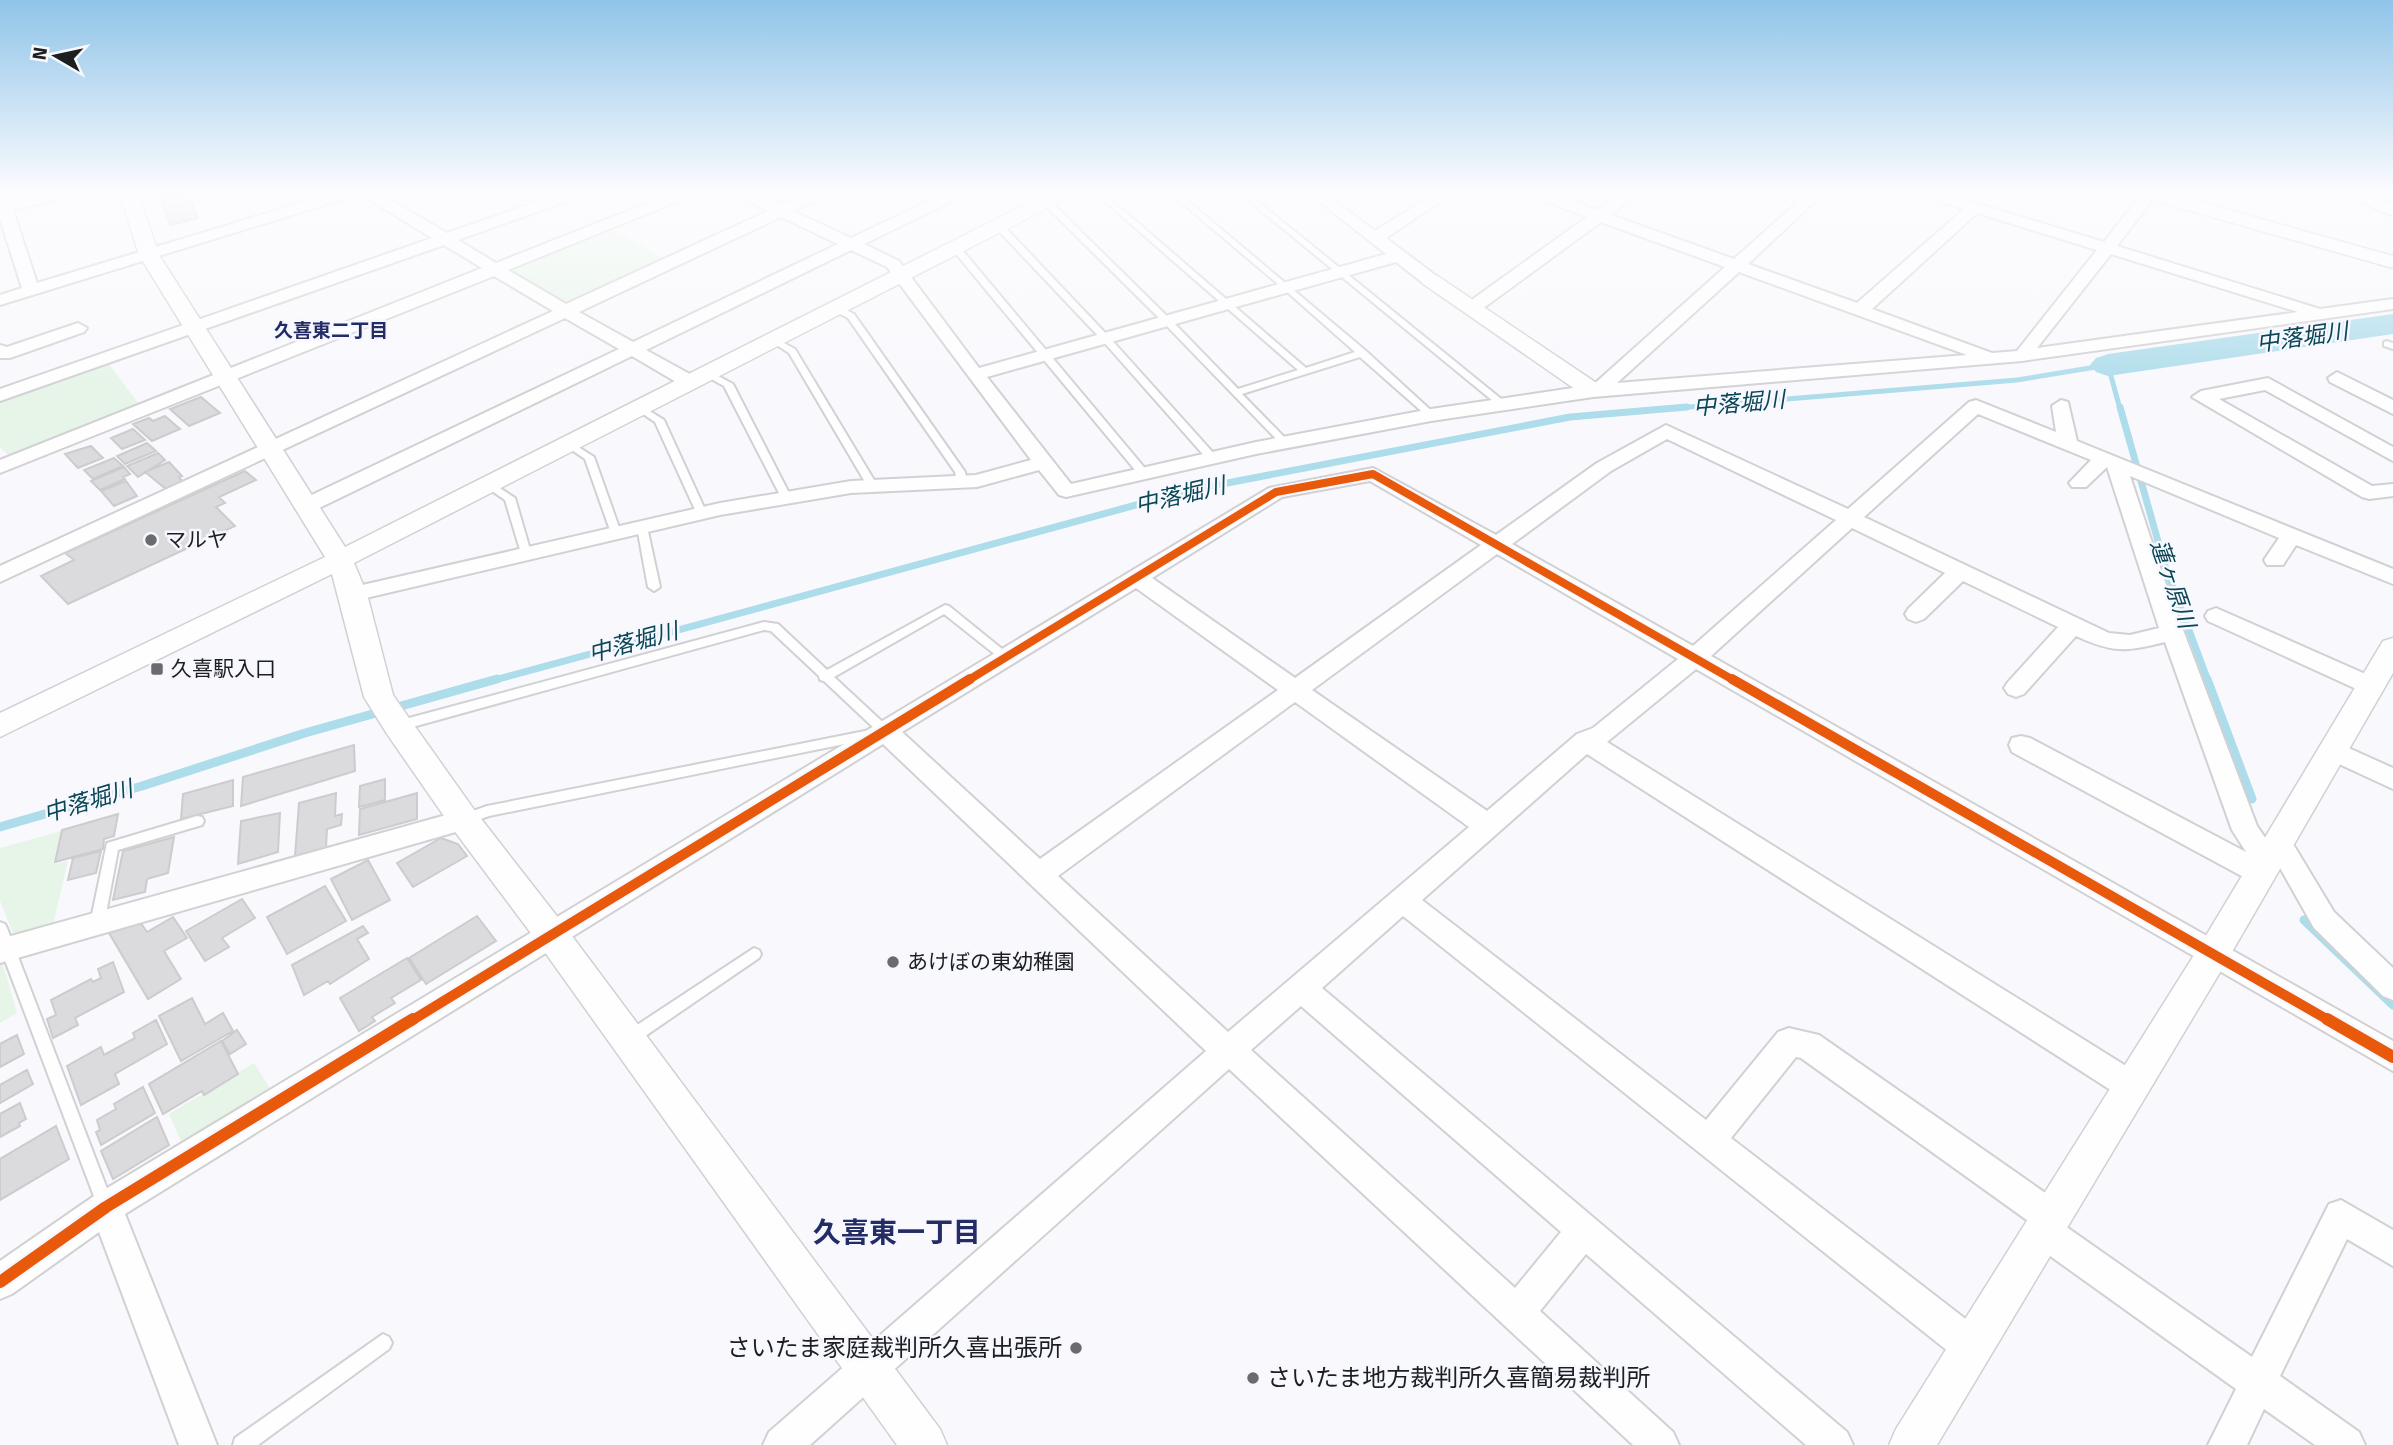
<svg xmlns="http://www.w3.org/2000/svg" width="2393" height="1445" font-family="'Fira Sans','Noto Sans JP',sans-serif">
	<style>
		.green { fill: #e6f5e8 }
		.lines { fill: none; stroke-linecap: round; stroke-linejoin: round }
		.stream-far2 { stroke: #addceb; stroke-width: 5 }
		.stream-far1 { stroke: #addceb; stroke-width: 7 }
		.stream { stroke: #addceb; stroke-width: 9 }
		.river { fill: #addceb; fill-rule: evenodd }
		.building { fill: #dbdadc; stroke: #cccbce; stroke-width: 2 }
		.service-casing { stroke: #d1d1d4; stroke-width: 4 }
		.minor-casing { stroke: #d1d1d4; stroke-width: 4 }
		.tertiary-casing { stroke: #d1d1d4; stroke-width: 3 }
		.service { fill: #fefeff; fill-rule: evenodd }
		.minor { fill: #fefeff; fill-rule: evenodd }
		.tertiary { fill: #fefeff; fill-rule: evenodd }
		.cycleway-far2-casing { stroke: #f7f8ff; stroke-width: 11 }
		.cycleway-far1-casing { stroke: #f7f8ff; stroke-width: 14 }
		.cycleway-casing { stroke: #f7f8ff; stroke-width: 17 }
		.cycleway-far2 { stroke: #e8590c; stroke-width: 8 }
		.cycleway-far1 { stroke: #e8590c; stroke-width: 10 }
		.cycleway { stroke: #e8590c; stroke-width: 12 }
		.poi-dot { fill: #6a6b6d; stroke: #f7f8ff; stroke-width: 2.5 }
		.labels { text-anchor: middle; stroke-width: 5; stroke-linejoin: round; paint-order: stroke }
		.far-neighbourhood-label { font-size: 19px; font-weight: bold; fill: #232c65; stroke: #f7f8ff }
		.poi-label { font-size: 21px; fill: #1d1e20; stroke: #f7f8ff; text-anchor: start }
		.water-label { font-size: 23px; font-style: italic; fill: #0a4654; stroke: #f7f8ff }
		.near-poi-label { font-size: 24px; fill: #1d1e20; stroke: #f7f8ff; text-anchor: end }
		.near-neighbourhood-label { font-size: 28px; font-weight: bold; fill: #232c65; stroke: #f7f8ff }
	</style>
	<rect width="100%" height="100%" fill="#f9f9fd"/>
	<path class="green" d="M901,191h53l-38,18 -27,-13z
		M606,231h11l44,26 1,4 -91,41 -9,-1 -49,-30 4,-4z
		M101,364l9,1 28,38 -4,5 -117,48 -9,-1 -8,-8v-47z
		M61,831l-8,33 15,-3 -15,64 -39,11 -14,-35v-53z
		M0,961h2l15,52 -17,10z
		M254,1063l20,32 -90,53 -15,-34z"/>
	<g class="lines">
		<path class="stream-far2" d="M1666,409l351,-29 91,-15 12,44"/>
		<path class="stream-far1" d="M2120,407l45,159 43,115
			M491,681l700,-191 379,-73 117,-10"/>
		<path class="stream" d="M2207,679l45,120
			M0,827l142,-41 163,-53 192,-54
			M2304,920l89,85"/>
		<path class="river" d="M2393,314v20l-285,42 -12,-4 -6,-7 6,-7 12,-4z"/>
	</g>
	<path class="building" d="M157,191h29l12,27 -28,7z
		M201,397l19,16 -31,13 -19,-17z
		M165,416l15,13 -28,12 -19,-17 16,-6 4,3z
		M133,429l12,11 -23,9 -11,-11z
		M147,443l9,8 -31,13 -8,-8z
		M91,446l12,12 -25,10 -13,-14z
		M158,453l7,7 -27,17 -11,-11z
		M114,458l9,8 -30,13 -9,-9z
		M169,462l13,14 -3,1 4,5 -17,7 -21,-17z
		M124,467l6,7 -7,3 2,2 -25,11 -9,-9z
		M245,471l11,9 -37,17 6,6 -9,4 19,19 -167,78 -27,-28 33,-16 -9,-7z
		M126,481l11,15 -23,10 -13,-15z
		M354,745l1,26 -114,35 2,-29z
		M385,779v21l-26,7 1,-21z
		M233,780v26l-52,13 2,-25z
		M336,793l-1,23 7,-2 -1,11 -14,4 -1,19 -31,8 4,-53z
		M417,793v26l-58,16 1,-26z
		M280,813l-2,39 -40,12 3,-43z
		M118,814l-4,22 -10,3 -1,10 -48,13 7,-32z
		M174,837l-6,36 -21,6 -2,13 -32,8 10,-49z
		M441,838l17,6 9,12 -54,31 -16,-24z
		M101,851l-5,22 -28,7 5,-22z
		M368,860l22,40 -38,20 -21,-41z
		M325,886l21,35 -59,33 -20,-37z
		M242,899l13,19 -33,20 7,9 -24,14 -19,-30z
		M477,916l19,25 -70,43 -17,-26z
		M173,917l14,21 -23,13 17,28 -33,20 -39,-66 31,-11 7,10z
		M363,926l5,7 -11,6 12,20 -39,25 -2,-3 -24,14 -12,-30z
		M407,958l14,22 -30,18 4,5 -23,14 3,4 -16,10 -19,-33z
		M113,962l11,30 -49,26 3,7 -25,13 -6,-19 9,-4 -5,-15 40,-21 2,3 8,-4 -3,-9z
		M192,998l13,26 18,-11 10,18 -52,30 -22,-45z
		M156,1020l11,24 -52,30 4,10 -38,21 -14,-39 34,-19 3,8 31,-17 -2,-5z
		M237,1030l9,14 -16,10 -8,-13z
		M17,1035l7,19 -24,13v-23z
		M221,1041l17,33 -34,21 -2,-4 -39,23 -14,-30z
		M27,1070l6,14 -33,19v-18z
		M143,1087l12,26 -54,32 -5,-13 4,-2 -3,-10 19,-11 -2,-5z
		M20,1103l6,16 -7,4 1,3 -20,11v-23z
		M157,1117l12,28 -56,34 -12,-28z
		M56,1126l13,33 -69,41v-41z"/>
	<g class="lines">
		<g class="service-casing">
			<path id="service" d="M1093,191h8l205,177 49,-16 -70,-62 -117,-99h8l190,160 70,64 -5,3 -3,-1 -68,-60 -118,37 48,49 -2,2h-6l-117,-121 -124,-123 7,-2 123,121 67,69 60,-19z
				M1237,191h8l260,211v4h-6z
				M995,223h6l108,114 107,119v4h-8l-105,-119 -108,-114z
				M952,245h6l190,227v4h-8l-188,-227z
				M832,306h6l16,8 111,158 2,11 -1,2h-8l-3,-13 -107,-154 -16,-8z
				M773,337l22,12 82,136 -1,2h-8l-79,-134 -20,-13z
				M2387,341l6,2v6l-9,-3v-4z
				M707,370l26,14 58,113 -1,2h-8l-1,-2 -57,-111 -20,-11 -2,-2z
				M640,405l24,15 43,94 -1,2 -4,1 -5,-3 -42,-92 -18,-12 -2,-2z
				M569,441l25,16 27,76 -1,2 -4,1 -5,-3 -26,-74 -19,-13v-4z
				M489,481l26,17 16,55 -1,2 -4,1 -5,-3 -16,-53 -20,-14 -1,-2z
				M642,524l5,3 13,60 -6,4 -6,-4 -11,-60z
				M945,605l4,1 63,51 -2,3h-8l-58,-46 -110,63 55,51 2,3 -2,3 -4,2 -5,-3 -6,5 -385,78 -25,9 -5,-1 -2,-4 2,-4 28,-10 388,-77 -51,-48 -4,-1 -1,-4 -48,-45 -7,-1 -366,101 -6,-5 6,-5 366,-99 14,2 49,46z
				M197,816l5,1 2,4 -2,4 -84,25 -14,74 -2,4 -5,2 -5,-2 -2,-4 17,-81z
				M0,922l5,2 2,4 107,279 -2,6 -6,2 -6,-2 -2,-6 -98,-260z
				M754,948l5,2 2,4 -2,4 -124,85 -5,2 -5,-2 -3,-5 3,-5z
				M383,1334l6,3 3,6 -3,6 -131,96h-25l2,-7z"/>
		</g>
		<g class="minor-casing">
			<path id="minor" d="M0,191l5,1 5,9 47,-10h27l-3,3 -68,16 24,73 303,-92h35l72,42 121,-42h21l-2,3 -129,46 38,23 182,-72h20l-2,3 -188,76 58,34 202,-93 -37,-20h19l31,14 31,-14h19l-2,3 -36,17 58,27 99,-47h19l-2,3 -103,50 35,17 80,107 407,-114 -80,-63h16l53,40 64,-40h17l-70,47 49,37 2,4 -2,4h-12l-27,-21 -409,115 84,107 185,-42 175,-33 162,-24 132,-118 -124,-45 -123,90h-12l-3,-4 3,-4 121,-87 -61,-23 -2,-3h21l52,19 27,-19h16l-29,24 123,44 76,-68h16l-78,73 109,39 107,-94 -48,-15 -2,-3h22l168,51 40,-51h15l-42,55 203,63 73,-10v10l-371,52 -429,36 -162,24 -175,33 -190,43 -7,-2 -20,-25 -62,17 -126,6 -131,22 -367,86 -8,-2 -3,-5 3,-5 375,-86 131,-22 125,-6 55,-15 -144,-193 -36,-17 -205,100 51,28 2,4 -2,4h-14l-51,-30 -319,155h-14l-3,-5 3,-5 320,-152 -54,-31 -565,264v-16l553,-255 -59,-35 -494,197v-13l482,-192 -38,-23 -444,156v-12l432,-151 -72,-44 -360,111v-10l22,-7 -22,-69zM1977,213l120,37 -80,101 -25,2 -120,-44zM781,217l57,27 -205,98 -54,-30zM2111,254l187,58 -261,36zM1739,272l228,83 -350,28z
				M2336,191h21l36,14v11z
				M78,323l9,5 -3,4 -74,26h-10v-13l7,2z
				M2337,372l56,28v14l-63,-32 -2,-4z
				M2268,378l125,69v14l-128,-71 -46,9 153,87 21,-2v12l-24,3 -7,-2 -170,-100 9,-6z
				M1976,400l80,32 -4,-26 9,-6 7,2 9,39 316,128v15l-97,-39 -13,20h-16l-3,-5 15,-22 -149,-62 35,106 92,244 9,13 3,-5 9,-4 9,4 47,78 59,56v32l-10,-4 -69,-68 -35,-62 -7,5 -3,9 -10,3 -10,-3 -237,-128 -3,-7 3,-7 9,-2 9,2 216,114 -14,-22 -67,-188c-39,10 -52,11 -89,-6l-52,58 -8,3 -8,-3 -4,-6 4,-6 50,-55 -95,-46 -39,38 -8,3 -8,-3 -3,-5 3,-5 37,-36 -93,-45 -141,128 682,385v30l-697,-402 -89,73 535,334 4,10 -4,10 -11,4 -11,-4 -533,-342 -165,146 284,220 72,-88 11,-4 30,7 245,171 5,12 -4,8 187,131 77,-153 12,-4 52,30v36l-46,-27 -67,137 79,56 6,13h-50l-51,-36 -17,36h-39l28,-56 -204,-146 -5,-12 4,-8 -230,-165 -5,-1 -65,81 254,196 5,13 -5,13 -13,5 -13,-5 -556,-444 -81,72 525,444 6,13h-47l-220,-191 -46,57 133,121 6,13h-46l-404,-376 -419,376h-47l6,-13 437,-381 -323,-307 -758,470 92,231h-38l-80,-213 -87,62 -12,5v-38l94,-65 1175,-708 104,-20 123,67 101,-72 69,-38 182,84 121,-107zM1978,414l113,46 -22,23 3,4h14l21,-20 52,161 -29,7 -21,-2 -245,-116zM1667,439l169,81 -143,126 -181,-102 99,-73zM1370,481l111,64 -186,133 -143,-100 130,-81zM1497,554l181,105 -85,69 -16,6 -90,77 -175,-121zM1136,588l142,102 -238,169 -138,-127zM1295,702l174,125 -241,205 -170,-156zM1301,1006l260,226 -46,56 -264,-238z
				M2216,608l163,72 4,6 -4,6 -8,2 -8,-2 -155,-71 -3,-5 3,-5z
				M2333,741l60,27v21l-69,-32 -3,-7 3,-7z
				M464,810l9,3 4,7 -4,7 -473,136v-24z"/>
		</g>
		<g class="tertiary-casing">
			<path id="tertiary" d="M119,191h18l22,64 186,292 707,-356h23l-2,4 -719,368 13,31 26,101 16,23 66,93 88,113 377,505 7,16h-50l-358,-501 -86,-115 -66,-95 -23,-37 -32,-123 -332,163v-24l325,-156 -186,-302z
				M2132,191h29l232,65v12l-259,-73z
				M1429,273l7,2 165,111 3,5 -3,5h-16l-163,-113 -3,-4 3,-4z
				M2393,638v35l-168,291 -288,481h-48l7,-16 305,-485 182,-303z"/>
		</g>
		<use href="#service" class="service"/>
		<use href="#minor" class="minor"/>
		<use href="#tertiary" class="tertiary"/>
		<g class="cycleway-far2-casing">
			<path id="cycleway-far2" d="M967,681l309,-189 97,-18 362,207"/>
		</g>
		<g class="cycleway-far1-casing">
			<path id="cycleway-far1" d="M1732,679l598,342
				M411,1021l559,-342"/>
		</g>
		<g class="cycleway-casing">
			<path id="cycleway" d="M2327,1019l66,38
				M0,1282l106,-75 307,-188"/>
		</g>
		<use href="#cycleway-far2" class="cycleway-far2"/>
		<use href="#cycleway-far1" class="cycleway-far1"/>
		<use href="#cycleway" class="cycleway"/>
	</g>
	<linearGradient id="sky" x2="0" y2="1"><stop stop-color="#90c4e9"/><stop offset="0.49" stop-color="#fcfcfe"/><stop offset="1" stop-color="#fcfcfe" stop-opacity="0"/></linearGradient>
	<rect width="2393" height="393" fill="url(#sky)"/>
	<g class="poi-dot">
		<circle cx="151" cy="540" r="7"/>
		<rect x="150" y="662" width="14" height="14" rx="3.5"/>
		<circle cx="893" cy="962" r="7"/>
		<circle cx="1076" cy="1348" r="7"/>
		<circle cx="1253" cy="1378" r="7"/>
	</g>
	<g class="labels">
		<g class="far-neighbourhood-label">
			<text x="331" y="337">久喜東二丁目</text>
		</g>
		<g class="poi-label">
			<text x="165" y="547">マルヤ</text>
			<text x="171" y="676">久喜駅入口</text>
			<text x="907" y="969">あけぼの東幼稚園</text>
		</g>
		<g class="water-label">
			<text transform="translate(2302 337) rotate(-8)" y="8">中落堀川</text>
			<text transform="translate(1739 403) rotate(-5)" y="8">中落堀川</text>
			<text transform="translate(1180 495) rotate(-13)" y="8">中落堀川</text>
			<text transform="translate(2173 584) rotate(71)" y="8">蓮ヶ原川</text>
			<text transform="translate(633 642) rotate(-15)" y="8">中落堀川</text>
			<text transform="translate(88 801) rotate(-17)" y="8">中落堀川</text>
		</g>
		<g class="near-poi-label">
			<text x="1062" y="1356">さいたま家庭裁判所久喜出張所</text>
			<text x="1267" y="1386" text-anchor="start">さいたま地方裁判所久喜簡易裁判所</text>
		</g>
		<g class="near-neighbourhood-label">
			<text x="897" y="1242">久喜東一丁目</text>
		</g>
	</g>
	<g transform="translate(56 56) rotate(279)" stroke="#f7f8ff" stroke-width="5" paint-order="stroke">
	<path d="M0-5L12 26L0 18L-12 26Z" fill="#1d1e20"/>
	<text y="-10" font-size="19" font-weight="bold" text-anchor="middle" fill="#1d1e20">N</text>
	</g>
</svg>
